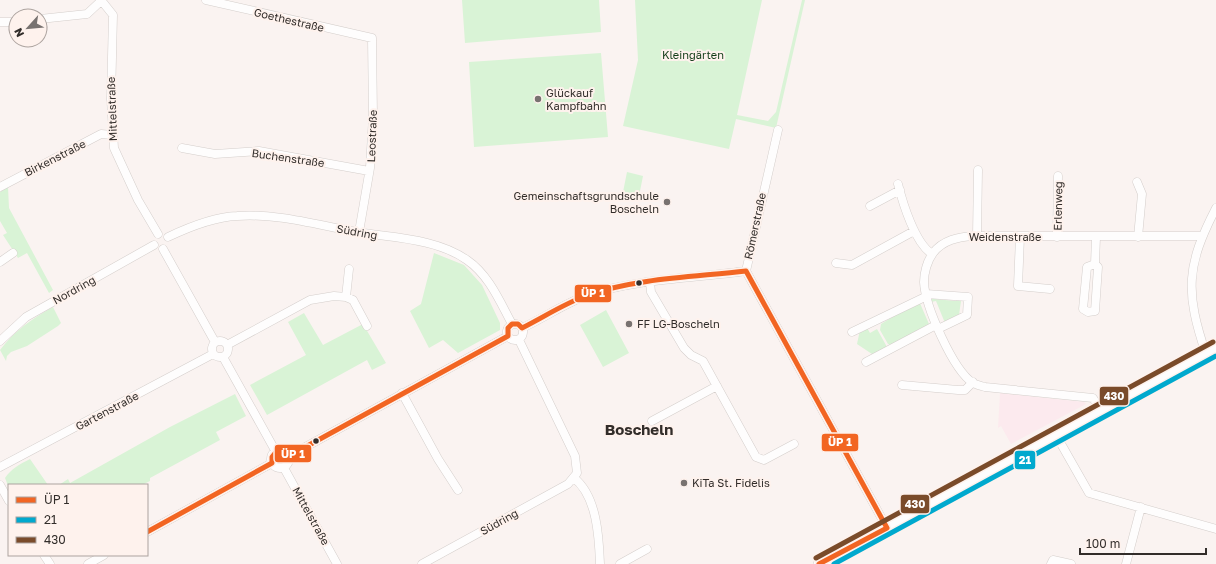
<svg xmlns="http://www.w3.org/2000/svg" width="1216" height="564" font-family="'Golos Text',sans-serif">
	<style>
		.industrial { fill: #fceaee }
		.green { fill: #d9f3d6 }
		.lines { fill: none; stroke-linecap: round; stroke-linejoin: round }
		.street-casing { stroke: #d4cecb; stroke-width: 9 }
		.secondary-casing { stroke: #d4cecb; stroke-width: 12 }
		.street { stroke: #fefdfd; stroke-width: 8 }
		.secondary { stroke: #fefdfd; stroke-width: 11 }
		.bus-1-casing { stroke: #fef2ed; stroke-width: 8 }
		.bus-2-casing { stroke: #fef2ed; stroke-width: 8 }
		.bus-3-casing { stroke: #fef2ed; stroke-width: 8 }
		.bus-1 { stroke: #f26522; stroke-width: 5 }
		.bus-2 { stroke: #00a9ce; stroke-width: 5 }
		.bus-3 { stroke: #7a4b2a; stroke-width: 5 }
		.poi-dot { fill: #787270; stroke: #fef2ed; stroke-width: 1.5 }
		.bus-dot { fill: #322d2a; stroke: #fef2ed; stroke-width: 1.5 }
		.labels { text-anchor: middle; stroke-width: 4; stroke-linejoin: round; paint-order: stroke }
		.street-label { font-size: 11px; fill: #322d2a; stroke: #fef2ed }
		.park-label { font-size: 11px; fill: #133d18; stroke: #fef2ed }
		.poi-label { font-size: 11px; fill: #322d2a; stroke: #fef2ed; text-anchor: start }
		.district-label { font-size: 15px; font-weight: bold; fill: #322d2a; stroke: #fef2ed }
		.line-badge { stroke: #fef2ed; stroke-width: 1.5 }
		.badge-label { font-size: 11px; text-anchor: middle; font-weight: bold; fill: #fff }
	</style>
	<rect width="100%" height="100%" fill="#faf3f1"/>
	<path class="industrial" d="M1000,393l84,9 2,2 -75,40 -10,-18 -3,2z"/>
	<path class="green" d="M462,0h137l2,32 -136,11z
		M635,0h127l-25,115 31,6 8,-9 26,-112h3l-29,128 -40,-9 -7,30 -106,-23 15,-66z
		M601,53l7,84 -134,10 -5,-85z
		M627,172l16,4 -5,25 -16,-4z
		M8,187l1,21 44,82 -4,3 -22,-40 -9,5 -15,-23 4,-2 -7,-12v-29z
		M434,253l30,12 18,20 18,38v7l-42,23 -15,-13 -14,8 -19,-37 11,-7z
		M931,297h3v2l22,2 1,-2 4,2 -2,14 -14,8 -9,-22 -5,1z
		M919,301l10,23 -38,21 -3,-1 -8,-14 1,-6z
		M53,307l8,16 -3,3 -31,20 -16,6 -4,4 -1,5 -6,-11c14,-19 33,-32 53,-43z
		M606,310l23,43 -26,14 -23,-42z
		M304,313l19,32 40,-21 23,39 -14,7 -5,-10 -100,55 -17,-30 56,-30 -18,-33z
		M866,326l4,7 7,-4 10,18 -15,7 -15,-10 3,-14z
		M235,394l11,22 -30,16 4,8 -70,38v3l-8,4h-83l9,-6 2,4 100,-56z
		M30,459l18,26h-39v3l-4,-10c6,-9 15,-14 25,-19z"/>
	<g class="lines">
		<g class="street-casing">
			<path id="street" d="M101,0l12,15 -2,84 3,49 24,52 20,34
				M206,0l166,38 1,79 -3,51 -11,64
				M40,19l47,-5 15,-14
				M0,22h16
				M778,130l-32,141 141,257
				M182,148l33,6 44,-3 110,20
				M1137,182l5,12 -4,43
				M898,184c5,20 17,59 34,70
				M0,187l101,-53 11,1
				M870,206l30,-16
				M977,236l1,-66
				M168,237c21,-10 45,-20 69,-21 40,-3 80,9 120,16 35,6 79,6 110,28 22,15 33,42 45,64
				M1020,237l-2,49 32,3
				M1057,237l1,-61
				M163,249l52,93
				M0,262l13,-9
				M836,263l16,2 62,-34
				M1095,264l3,3 -3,44 -7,1 -5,-3 4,-42 8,-3 1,-27
				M650,282l1,10 33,56 7,7 12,6 53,96 8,3 30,-16
				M926,294l42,3 -1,18 -29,14
				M346,297l7,3 14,26
				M507 332a8 8 0 1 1 16 0a8 8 0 1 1-16 0Z
				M522,328c22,-10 43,-25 66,-33 47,-16 108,-17 158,-24
				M852,332l75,-36
				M212 349a8 8 0 1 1 16 0a8 8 0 1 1-16 0Z
				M0,341l26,-24 128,-72
				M227,345l83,-45 24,-4 12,1 3,-28
				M1206,354c-21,-62 -20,-88 10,-146
				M223,357l53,95
				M866,362l70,-37
				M902,385l56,5h7l8,-8
				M402,393l36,66 20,31
				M1101,411l-8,-13 -108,-11c-4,-1 -8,-2 -12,-4 -20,-13 -48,-77 -49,-101 0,-9 3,-21 9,-29 10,-13 25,-16 41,-17h228
				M652,421l65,-35
				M1056,435l33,58 127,36
				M271 459a9 9 0 1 1 18 0a9 9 0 1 1-18 0Z
				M289,456l219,-120
				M0,467l213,-113
				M284,468l53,96
				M574,478c23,18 25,59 26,86
				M0,485l9,16
				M147,532l125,-69
				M44,555l6,9
				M88,564l16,-9
				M422,564l146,-80 9,-11 -2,-17 -56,-116
				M620,564l27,-15
				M1051,564l2,-4 18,4
				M1126,564l15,-57"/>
		</g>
		<g class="secondary-casing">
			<path id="secondary" d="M819,564l397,-216"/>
		</g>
		<use href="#street" class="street"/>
		<use href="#secondary" class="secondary"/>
		<g class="bus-1-casing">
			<path id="bus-1" d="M147,532l125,-69v-6l4,-5 7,-1 6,5 219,-120v-8l4,-4h6l4,4c22,-11 43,-25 66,-33 50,-17 106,-18 158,-24l141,257 -68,36"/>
		</g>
		<g class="bus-2-casing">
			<path id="bus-2" d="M834,564l382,-208"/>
		</g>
		<g class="bus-3-casing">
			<path id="bus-3" d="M816,558l397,-216"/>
		</g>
		<use href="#bus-1" class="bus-1"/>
		<use href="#bus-2" class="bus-2"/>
		<use href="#bus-3" class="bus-3"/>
	</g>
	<g class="poi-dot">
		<circle cx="538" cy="99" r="4"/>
		<circle cx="667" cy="202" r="4"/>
		<circle cx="629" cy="324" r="4"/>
		<circle cx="684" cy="483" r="4"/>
	</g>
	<g class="bus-dot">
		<circle cx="639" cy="283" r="3.5"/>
		<circle cx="316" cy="441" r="3.5"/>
	</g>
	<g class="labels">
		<g class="street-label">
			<text transform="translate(289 20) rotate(13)" y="4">Goethestraße</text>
			<text transform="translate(112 109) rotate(-92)" y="4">Mittelstraße</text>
			<text transform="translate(372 136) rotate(-88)" y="4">Leostraße</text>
			<text transform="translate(55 158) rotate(-27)" y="4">Birkenstraße</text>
			<text transform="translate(288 158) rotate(8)" y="4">Buchenstraße</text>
			<text transform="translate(1058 206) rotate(-89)" y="4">Erlenweg</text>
			<text transform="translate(755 226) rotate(-78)" y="4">Römerstraße</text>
			<text transform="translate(357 232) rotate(10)" y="4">Südring</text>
			<text x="1005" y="241">Weidenstraße</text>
			<text transform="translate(74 290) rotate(-29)" y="4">Nordring</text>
			<text transform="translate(107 411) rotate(-28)" y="4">Gartenstraße</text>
			<text transform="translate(311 516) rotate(61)" y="4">Mittelstraße</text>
			<text transform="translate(499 522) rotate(-29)" y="4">Südring</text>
		</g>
		<g class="park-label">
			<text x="693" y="59">Kleingärten</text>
		</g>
		<g class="poi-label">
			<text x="546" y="97">Glückauf<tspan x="546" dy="13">Kampfbahn</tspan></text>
			<text x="659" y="200" text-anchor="end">Gemeinschaftsgrundschule<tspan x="659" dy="13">Boscheln</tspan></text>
			<text x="637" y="328">FF LG-Boscheln</text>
			<text x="692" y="487">KiTa St. Fidelis</text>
		</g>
		<g class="district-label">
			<text x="639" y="435">Boscheln</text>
		</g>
	</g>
	<g class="line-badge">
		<rect x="574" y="284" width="38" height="19" rx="4" fill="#f26522"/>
		<rect x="1099" y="386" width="30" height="20" rx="4" fill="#7a4b2a"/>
		<rect x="821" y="433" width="38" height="19" rx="4" fill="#f26522"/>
		<rect x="274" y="444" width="38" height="19" rx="4" fill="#f26522"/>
		<rect x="1014" y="450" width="22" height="20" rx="4" fill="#00a9ce"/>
		<rect x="900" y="494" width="30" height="20" rx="4" fill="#7a4b2a"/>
	</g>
	<g class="badge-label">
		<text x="593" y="297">ÜP 1</text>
		<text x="1114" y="400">430</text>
		<text x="840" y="446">ÜP 1</text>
		<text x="293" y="458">ÜP 1</text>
		<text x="1025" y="464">21</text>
		<text x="915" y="508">430</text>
	</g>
	<rect x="8" y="484" width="140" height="72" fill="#fef2ed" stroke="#aca39f"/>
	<rect x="16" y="497" width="20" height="6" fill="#f26522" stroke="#aca39f"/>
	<text x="44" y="504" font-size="12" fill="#322d2a">ÜP 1</text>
	<rect x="16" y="517" width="20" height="6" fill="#00a9ce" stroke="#aca39f"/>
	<text x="44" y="524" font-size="12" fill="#322d2a">21</text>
	<rect x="16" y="537" width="20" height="6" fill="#7a4b2a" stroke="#aca39f"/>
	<text x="44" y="544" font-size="12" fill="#322d2a">430</text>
	<g transform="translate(28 28) rotate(243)"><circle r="19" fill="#fef2ed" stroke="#aca39f"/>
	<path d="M0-3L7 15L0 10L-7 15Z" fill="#787270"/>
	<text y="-6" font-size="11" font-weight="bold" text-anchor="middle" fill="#322d2a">N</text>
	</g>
	<path d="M1080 548v6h126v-6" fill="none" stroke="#322d2a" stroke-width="2"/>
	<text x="1086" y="548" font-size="12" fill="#322d2a" stroke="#fef2ed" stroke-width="3" paint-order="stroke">100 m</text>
</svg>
